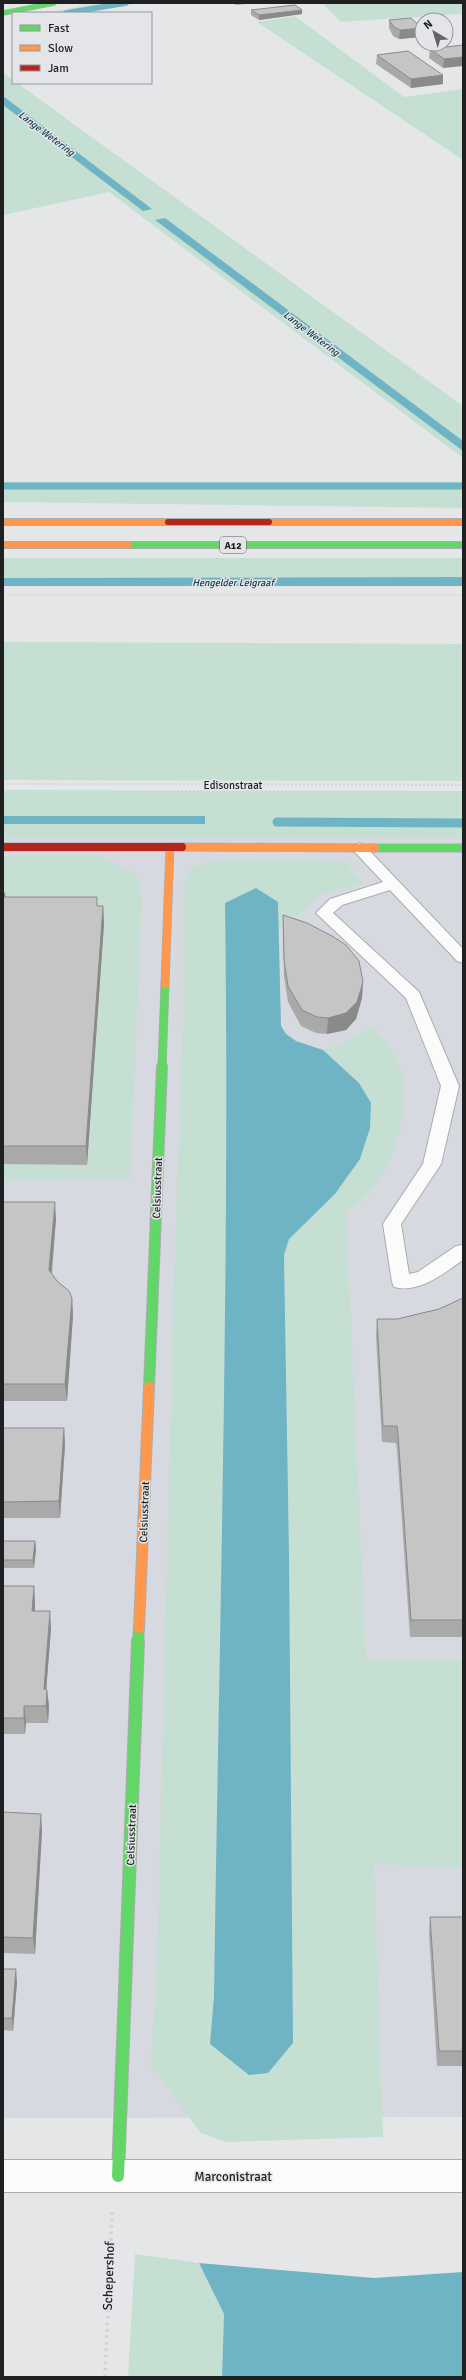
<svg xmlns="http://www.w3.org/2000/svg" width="466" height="2380" font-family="Signika,sans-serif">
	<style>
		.built { fill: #d6d9e0 }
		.green { fill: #c5dfd3 }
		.water { fill: #6fb4c4 }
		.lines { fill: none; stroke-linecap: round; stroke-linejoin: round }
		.stream-far2 { stroke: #6fb4c4; stroke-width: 5.5 }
		.stream-far1 { stroke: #6fb4c4; stroke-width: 7 }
		.stream { stroke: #6fb4c4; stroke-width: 9 }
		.lane-casing { stroke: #abacad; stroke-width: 2 }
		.street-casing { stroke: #abacad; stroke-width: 2 }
		.fast-far4-casing { stroke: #abacad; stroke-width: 5.5 }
		.fast-far3-casing { stroke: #abacad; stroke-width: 8 }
		.fast-far2-casing { stroke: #abacad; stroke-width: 9 }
		.fast-far1-casing { stroke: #abacad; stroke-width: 12 }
		.fast-casing { stroke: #abacad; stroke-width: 14 }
		.slow-far2-casing { stroke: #abacad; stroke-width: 8 }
		.slow-far1-casing { stroke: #abacad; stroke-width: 9 }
		.slow-casing { stroke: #abacad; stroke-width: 12 }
		.jam-far1-casing { stroke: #abacad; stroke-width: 8 }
		.jam-casing { stroke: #abacad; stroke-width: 9 }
		.path-far2 { stroke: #d2d2d4; stroke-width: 1.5; stroke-dasharray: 1 1.5; stroke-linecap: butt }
		.path-far1 { stroke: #d2d2d4; stroke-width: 2; stroke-dasharray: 1.5 2.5; stroke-linecap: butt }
		.path { stroke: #d2d2d4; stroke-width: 3.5; stroke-dasharray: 2.5 4; stroke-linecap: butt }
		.lane { fill: #fbfbfc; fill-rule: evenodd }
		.street { fill: #fbfbfc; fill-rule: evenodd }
		.fast-far4 { stroke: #63d668; stroke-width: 4.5 }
		.fast-far3 { stroke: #63d668; stroke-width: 6 }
		.fast-far2 { stroke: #63d668; stroke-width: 8 }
		.fast-far1 { stroke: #63d668; stroke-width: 10 }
		.fast { stroke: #63d668; stroke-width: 12 }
		.slow-far2 { stroke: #ff974d; stroke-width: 6 }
		.slow-far1 { stroke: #ff974d; stroke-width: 8 }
		.slow { stroke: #ff974d; stroke-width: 10 }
		.jam-far1 { stroke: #b3261e; stroke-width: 6 }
		.jam { stroke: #b3261e; stroke-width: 8 }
		.wall { fill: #a9a9aa }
		.shaded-wall { fill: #8a8a8b }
		.building { fill: #c5c5c6; stroke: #8a8a8b }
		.labels { text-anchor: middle; stroke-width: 3; stroke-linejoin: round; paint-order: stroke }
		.far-water-label { font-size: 10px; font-style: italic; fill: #14404a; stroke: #e4e5e9 }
		.shield { fill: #e4e5e9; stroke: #5a5b5d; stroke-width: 1 }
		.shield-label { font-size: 10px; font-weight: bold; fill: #1f2021 }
		.street-label { font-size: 11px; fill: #1f2021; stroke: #e4e5e9 }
		.near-street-label { font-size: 13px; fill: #1f2021; stroke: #e4e5e9 }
	</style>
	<rect width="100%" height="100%" fill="#e5e6e8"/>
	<path class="built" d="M3,821l460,2v1294l-460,1z"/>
	<path class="green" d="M100,3h39l-56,10h-37z
		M322,3h141v13l-3,-2 -119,8z
		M295,16l109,81 59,-8v71l-206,-138z
		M3,73l10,7v3h4l446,323v52l-354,-266 -106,23z
		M3,482h460v26l-460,-6z
		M3,558h460v19l-460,1z
		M3,642l460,2v137l-460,-1z
		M3,790l460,1v47h-460z
		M3,856h94l21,9 20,11 4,21 -12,282 -127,2z
		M233,860l110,1 20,22 -42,12 -42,36 -1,-29 -21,-14 -32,16c5,364 -6,728 -11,1092l-4,48 83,-1 -4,-488 -5,-300 5,-16 46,-45 12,-124 -24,-20 24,-9 25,-15c7,8 16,17 21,26 22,42 8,93 -17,131 -8,11 -20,21 -30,31l20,446 97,-1v210l-89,-5 9,273 -157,5 -25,-9 -50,-68 6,-94 17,-690 10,-290 -1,-108 10,-16 19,-6z
		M135,2254l64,9 25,51 -2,63h-94z"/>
	<path class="water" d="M3,96l149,113 -9,2 -140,-106z
		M165,218l298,223v10l-308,-231z
		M463,577v9h-460v-8z
		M3,816h202v8h-202z
		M256,888l22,14 3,124 5,8 10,7 27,9 36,33 12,20 -1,25 -10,31 -25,35 -46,45 -5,16 5,300 4,488 -25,30 -19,2 -39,-31 4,-48c5,-364 16,-728 11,-1093z
		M199,2263l175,15 89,-6v105h-241l2,-63z"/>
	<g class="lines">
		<path class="stream-far2" d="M66,13l60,-10"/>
		<path class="stream-far1" d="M3,486h460"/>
		<path class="stream" d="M277,822l186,1"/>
		<g class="lane-casing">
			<path id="lane" d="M359,843l5,2 99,104v14l-6,-2 -67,-71 -48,15 -9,8 86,79 40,94 -18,78 -40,60 8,50 9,-2 38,-26 7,-1v15c-19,13 -44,34 -69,27l-2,-5 -9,-58 40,-60 18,-78 -35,-88 -90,-85 14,-14 53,-17 -32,-34z"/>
		</g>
		<g class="street-casing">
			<path id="street" d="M3,2160h460v32h-460z"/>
		</g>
		<g class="fast-far4-casing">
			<path id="fast-far4" d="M3,13l51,-10"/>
		</g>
		<g class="fast-far3-casing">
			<path id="fast-far3" d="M129,545h334"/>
		</g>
		<g class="fast-far2-casing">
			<path id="fast-far2" d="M375,848h88
				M162,1068l3,-84"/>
		</g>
		<g class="fast-far1-casing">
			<path id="fast-far1" d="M149,1387l13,-320
				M138,1642l1,-14"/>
		</g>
		<g class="fast-casing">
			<path id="fast" d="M118,2176l20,-535"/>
		</g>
		<g class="slow-far2-casing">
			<path id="slow-far2" d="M3,522h165
				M269,522h194
				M3,545h126"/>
		</g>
		<g class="slow-far1-casing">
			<path id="slow-far1" d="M182,847l193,1
				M165,984l5,-137"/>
		</g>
		<g class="slow-casing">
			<path id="slow" d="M139,1628l10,-241"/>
		</g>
		<g class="jam-far1-casing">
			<path id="jam-far1" d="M168,522h101"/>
		</g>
		<g class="jam-casing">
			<path id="jam" d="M3,847h179"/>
		</g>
		<path class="path-far2" d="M79,6l14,-3
			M3,595h460"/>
		<path class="path-far1" d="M3,784l460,1"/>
		<path class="path" d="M105,2377l7,-165"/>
		<use href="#lane" class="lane"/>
		<use href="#street" class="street"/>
		<use href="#fast-far4" class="fast-far4"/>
		<use href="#fast-far3" class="fast-far3"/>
		<use href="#fast-far2" class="fast-far2"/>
		<use href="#fast-far1" class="fast-far1"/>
		<use href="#fast" class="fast"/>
		<use href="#slow-far2" class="slow-far2"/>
		<use href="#slow-far1" class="slow-far1"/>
		<use href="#slow" class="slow"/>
		<use href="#jam-far1" class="jam-far1"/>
		<use href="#jam" class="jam"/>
	</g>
	<path class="wall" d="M234,3h12v1l-10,1z
		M251,10l51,4 -43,6 -8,-5z
		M389,20l33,17 -23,2 -6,-3 -4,-8z
		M463,45l-20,23 -14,-10 1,-9z
		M377,55l66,20v9l-32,4 -35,-24z
		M3,893h2l1,4 92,9h5l1,18 -17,241 -84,-1z
		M283,915l80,67 -1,16 -6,21 -10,11 -19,4 -11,-1 -15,-7 -13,-24 -4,-26 -1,-44z
		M3,1202l53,17 -4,55 5,7 15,17 1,17 -6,86h-64z
		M463,1298v339h-53l-13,-187 -1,-7 -14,-1 -6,-106 1,-17h20l42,-10z
		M3,1428h61l1,17 -5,73h-57z
		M3,1541h32l1,8 -2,19h-31z
		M3,1586h31l1,17v8l16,17 -5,62h1l2,16 -1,17h-22l-1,11h-22z
		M3,1812l39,18 -7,124 -32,-1z
		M430,1917h33v149h-26l-8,-133z
		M3,1969l14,13 -4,49 -10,-1z"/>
	<path class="shaded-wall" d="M302,10v4l-43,6v-5z
		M422,28v9l-23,2 1,-9z
		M463,57v9l-20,2 1,-9z
		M443,75v9l-32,4v-9z
		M103,906l1,18 -17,241 -1,-19z
		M363,982l-1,16 -6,21 -10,11 -19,4 1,-16z
		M55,1202l1,17 -6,68 -1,-17z
		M72,1298l1,17 -6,86 -2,-17z
		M64,1428l1,17 -5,73 -1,-17z
		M35,1541l1,8 -2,19 -1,-8z
		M34,1586l1,17 -1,25 -2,-17z
		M50,1611l1,17 -6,78 -1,-17z
		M47,1690l2,16 -1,17 -2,-17z
		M24,1706l2,17 -1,11 -1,-16z
		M41,1814l1,16 -7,124 -2,-16z
		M16,1969l1,13 -4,49 -1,-13z"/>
	<path class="building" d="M295,5l7,5 -43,5 -8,-5z
		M411,18l11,10 -22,2 -6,-3 -5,-7z
		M463,45v12l-19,2 -14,-10z
		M408,51l35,24 -32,4 -34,-24z
		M3,893h2l-1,4h93v9h6l-17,240h-83z
		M283,915l24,8 25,13 14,9 13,16 4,21 -6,20 -11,11 -18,5 -11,-1 -15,-7 -14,-24 -4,-26z
		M3,1202h52l-6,68 8,11 12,10 3,7 -7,86h-62z
		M463,1298v322h-52l-13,-186 -1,-8h-14l-6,-107h20l42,-10z
		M3,1428h61l-5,73 -56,1z
		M3,1541h32l-2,19h-30z
		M3,1586h31l-2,25h18l-6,78 3,1 -1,16h-22v12h-21z
		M3,1812l38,2 -8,124 -30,-1z
		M430,1917h33v134h-24z
		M3,1969h13l-4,49h-9z"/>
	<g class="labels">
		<g class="far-water-label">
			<text transform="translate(47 133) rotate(37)" y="4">Lange Wetering</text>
			<text transform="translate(312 333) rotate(37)" y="4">Lange Wetering</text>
			<text x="233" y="586">Hengelder Leigraaf</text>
		</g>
		<rect class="shield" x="220" y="537" width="26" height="16" rx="3"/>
		<g class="shield-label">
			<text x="233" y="549">A12</text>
		</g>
		<g class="street-label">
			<text x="233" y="789">Edisonstraat</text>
			<text transform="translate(157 1188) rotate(-88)" y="4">Celsiusstraat</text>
			<text transform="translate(144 1512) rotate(-88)" y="4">Celsiusstraat</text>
			<text transform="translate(131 1835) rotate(-88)" y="4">Celsiusstraat</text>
		</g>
		<g class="near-street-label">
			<text x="233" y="2181">Marconistraat</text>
			<text transform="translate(108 2276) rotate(-88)" y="5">Schepershof</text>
		</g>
	</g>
	<rect width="466" height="2380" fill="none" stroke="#1f2021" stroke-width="8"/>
	<rect x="12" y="12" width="140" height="72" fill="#e4e5e9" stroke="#959699"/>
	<rect x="20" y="25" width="20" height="6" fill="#63d668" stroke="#959699"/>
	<text x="48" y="32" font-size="12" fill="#1f2021">Fast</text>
	<rect x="20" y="45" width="20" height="6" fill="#ff974d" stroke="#959699"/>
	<text x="48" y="52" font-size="12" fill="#1f2021">Slow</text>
	<rect x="20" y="65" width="20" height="6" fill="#b3261e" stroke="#959699"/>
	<text x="48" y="72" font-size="12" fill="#1f2021">Jam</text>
	<g transform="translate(434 32) rotate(322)"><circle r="19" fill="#e4e5e9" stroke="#959699"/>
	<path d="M0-3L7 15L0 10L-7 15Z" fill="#646567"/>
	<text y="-6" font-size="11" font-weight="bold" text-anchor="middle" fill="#1f2021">N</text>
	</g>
</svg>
